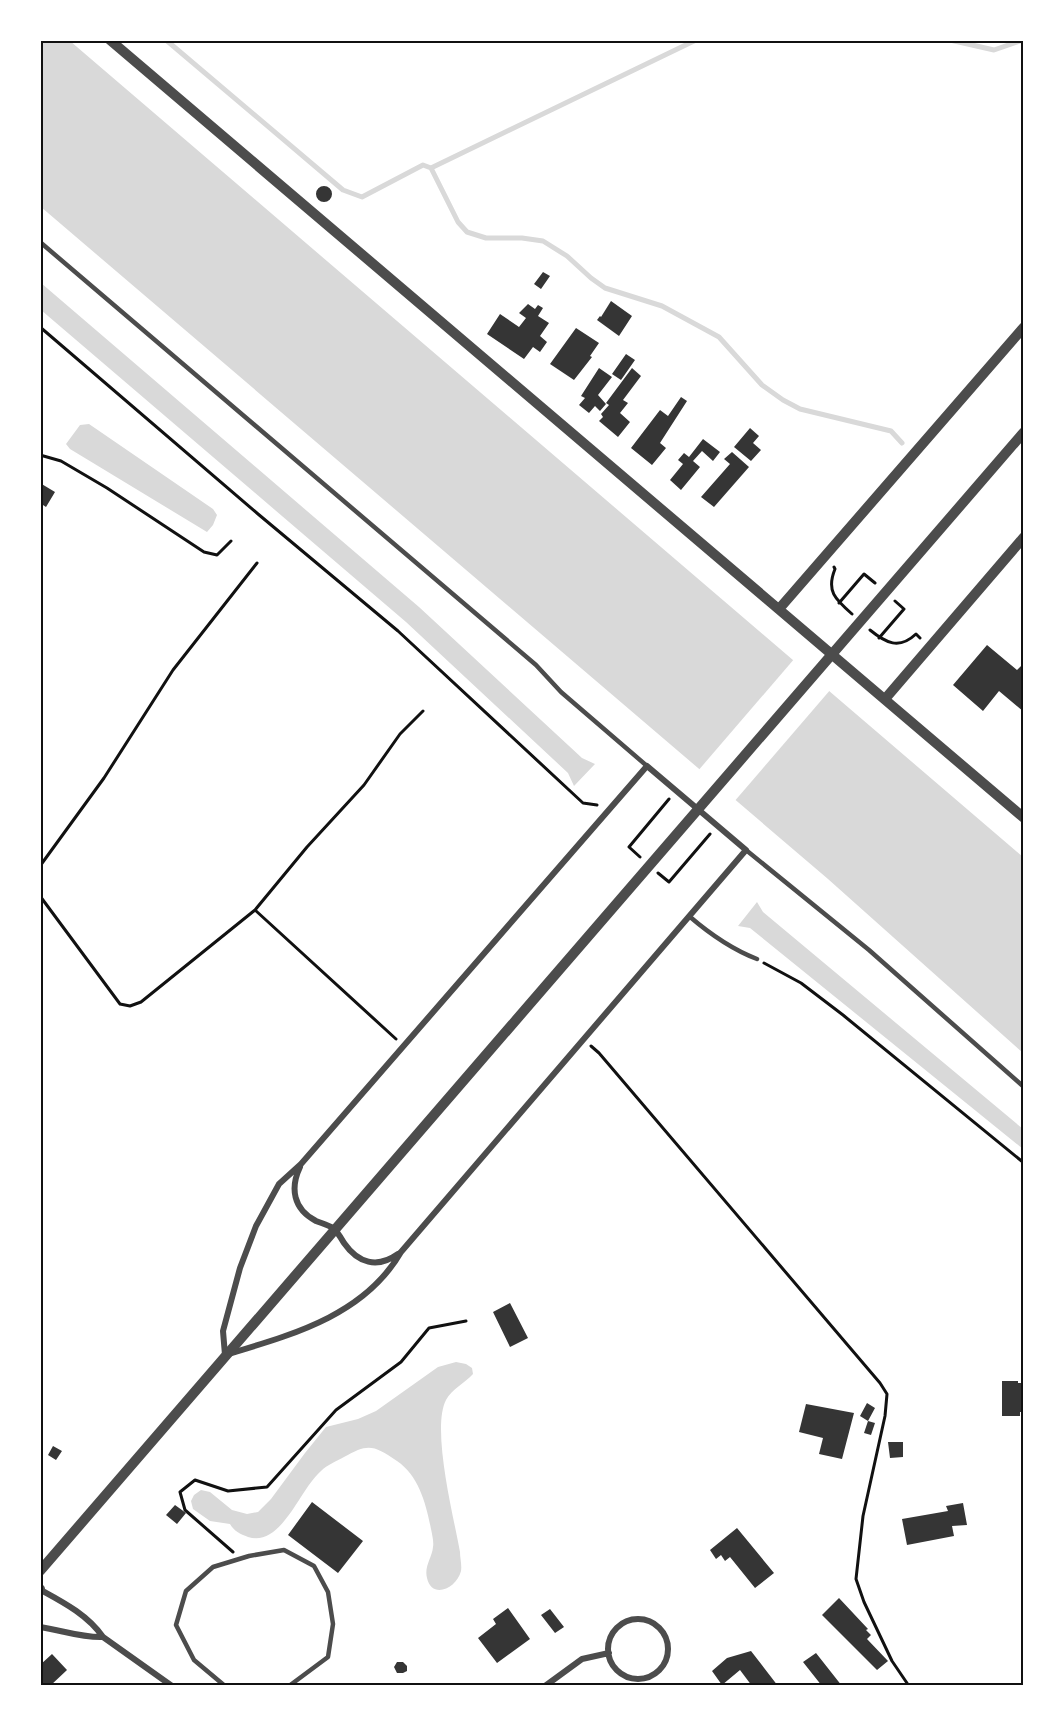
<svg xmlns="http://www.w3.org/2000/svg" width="1064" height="1726" font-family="Mulish,sans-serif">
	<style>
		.water { fill: #d9d9d9 }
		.pier { fill: #fff }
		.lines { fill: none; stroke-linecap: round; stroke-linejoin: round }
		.stream { stroke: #d9d9d9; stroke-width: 5 }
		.building { fill: #353535 }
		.path { stroke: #111; stroke-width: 3 }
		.service { stroke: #4c4c4c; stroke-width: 4.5 }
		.minor { stroke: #4c4c4c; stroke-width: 6 }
		.tertiary { stroke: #4c4c4c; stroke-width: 10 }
		.neatline { fill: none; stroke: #111; stroke-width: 2 }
	</style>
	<rect width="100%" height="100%" fill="#fff"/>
	<path class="water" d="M41,41h29l953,816v196l-195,-174 -787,-672z
		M41,283l378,324 163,151 13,6 -21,22 -6,-13 -162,-151 -365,-312z
		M89,424l124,85 4,6 -4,10 -6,7 -137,-83 -4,-5 14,-19z
		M757,902l6,10 260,217v20l-273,-221 -12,-2z
		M456,1362l10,2 6,4 1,6c-8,9 -21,15 -27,26 -15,29 8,118 14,152 0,6 2,13 1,19 -4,17 -29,29 -34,7 -3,-12 5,-20 6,-31 1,-5 -1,-13 -2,-18 -5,-25 -12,-53 -34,-68 -23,-16 -29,-18 -53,-4 -7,4 -17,8 -23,14 -22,19 -39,76 -73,66 -8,-3 -14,-6 -18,-13l-20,-3 -17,-12 -2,-8 3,-6 7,-5 9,2 22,18 15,4 11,-2 13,-13 34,-46 21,-26 32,-8 18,-8 62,-44z"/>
	<path class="pier" d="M795,658l36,31 -98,114 -36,-31z"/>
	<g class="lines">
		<path class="stream" d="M166,40l177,150 19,7 61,-32 8,3 27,54 9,10 19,6h36l21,3 24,15 24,22 14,10 57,18 57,31 43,48 21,15 17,9 91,22 11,12
			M950,40l44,10 29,-10
			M431,168l265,-128"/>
	</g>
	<path class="building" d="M316 194a8 8 0 1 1 16 0a8 8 0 1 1-16 0Z
		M543,272l7,4 -9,13 -7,-5z
		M611,301l21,15 -13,20 -22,-16 3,-4 1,1z
		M528,304l7,5 3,-4 5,3 -5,8 11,7 -9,13 7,6 -7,10 -7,-5 -9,12 -37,-25 13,-20 19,13 7,-9 -7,-5z
		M576,328l23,15 -9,13 2,1 -18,23 -24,-16z
		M626,354l9,6 -14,20 -9,-6z
		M599,368l13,9 -14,18 8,9 -6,7 -5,-5 -6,7 -10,-8 6,-7 -4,-2z
		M632,368l9,8 -18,24 5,3 -8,10 10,9 -12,15 -19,-16 4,-4 -2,-3 8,-9 -3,-2z
		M681,397l6,4 -27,42 6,5 -14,17 -21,-17 29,-38 8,6z
		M750,428l9,8 -6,7 8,7 -10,11 -17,-14z
		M703,439l17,13 -7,9 -11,-10 -9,10 7,6 -19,23 -11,-10 13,-16 -5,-4 6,-7 5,4z
		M732,452l17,15 -35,40 -13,-10 29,-33 -6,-5z
		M40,483l15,9 -9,15 -6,-4z
		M987,645l30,25 7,-7v49l-25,-21 -16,20 -30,-26z
		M510,1303l18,35 -18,9 -17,-35z
		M1002,1381h16v2h6v29h-4v4h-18z
		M867,1403l8,5 -7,13 -8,-5z
		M806,1404l48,9 -12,46 -23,-5 4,-16 -24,-6z
		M868,1421l7,2 -4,12 -7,-2z
		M888,1442h15v15l-13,1z
		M53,1446l9,5 -6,9 -8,-5z
		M312,1502l51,39 -25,32 -50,-38z
		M963,1503l4,22 -15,1 2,10 -47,9 -5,-26 46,-8 -2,-5z
		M175,1505l11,8 -9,11 -11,-9z
		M737,1528l37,45 -19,15 -25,-31 -5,4 -4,-6 -5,4 -6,-9z
		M839,1598l29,31 -2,1 5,5 -4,4 21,22 -11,9 -55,-55z
		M508,1608l22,31 -33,24 -19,-25 18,-14 -3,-5z
		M550,1609l14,18 -9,6 -14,-18z
		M751,1651l27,35h-26l-12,-16 -18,15 -10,-14 15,-13z
		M816,1653l26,33h-20l-19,-24z
		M52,1654l15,16 -17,16h-10l2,-9 -2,-12z
		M397,1662h6l4,4v5l-4,2h-6l-3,-6z"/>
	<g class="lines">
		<path class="path" d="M40,327l218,187 140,117 185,172 14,2
			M40,455l21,6 46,27 97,64 13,3 14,-14
			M834,567l1,2c-9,22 0,30 17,45
			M839,603l25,-29 11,9
			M870,630c16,13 29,20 46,4l4,4
			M879,638l25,-29 -9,-8
			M640,857l-11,-10 40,-48
			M40,866l64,-88 69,-108 84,-107
			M658,873l11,9 41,-48
			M40,896l80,108 10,2 11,-4 114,-92 141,129
			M255,910l52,-63 57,-62 36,-51 23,-23
			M764,963l37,20 42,32 181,148
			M591,1046l8,7 281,330 7,11 -2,22 -22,100 -7,63 8,23 28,59 17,25
			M233,1552l-48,-42 -5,-18 15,-12 33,11 39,-4 69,-77 65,-48 28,-34 37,-7"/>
		<path class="service" d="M40,242l496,423 25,27 86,74
			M746,850l123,100 155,137
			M689,916c22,19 42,33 68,43
			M225,1686l-31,-26 -18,-35 10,-34 27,-24 36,-11 35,-6 30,16 14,26 5,32 -5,33 -39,29"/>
		<path class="minor" d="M647,766l99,84 -345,402c-37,64 -110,83 -176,103l-2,-24 17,-63 16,-42 23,-42 22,-20z
			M300,1167c-10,21 -7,42 16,54 5,2 12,4 17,7 4,3 8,10 11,15 14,20 33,26 54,11
			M41,1590c22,12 47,25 62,47l69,49
			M608 1649a30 30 0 1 1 60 0a30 30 0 1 1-60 0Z
			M40,1627c21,3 42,11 63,10
			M545,1686l37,-27 27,-6"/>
		<path class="tertiary" d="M110,40l914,778
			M779,609l245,-282
			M885,699l139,-162
			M40,1571l984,-1139
			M40,1589v1"/>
	</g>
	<rect width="1064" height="1726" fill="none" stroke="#ffffff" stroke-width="84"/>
	<rect x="42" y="42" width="980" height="1642" class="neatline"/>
</svg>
